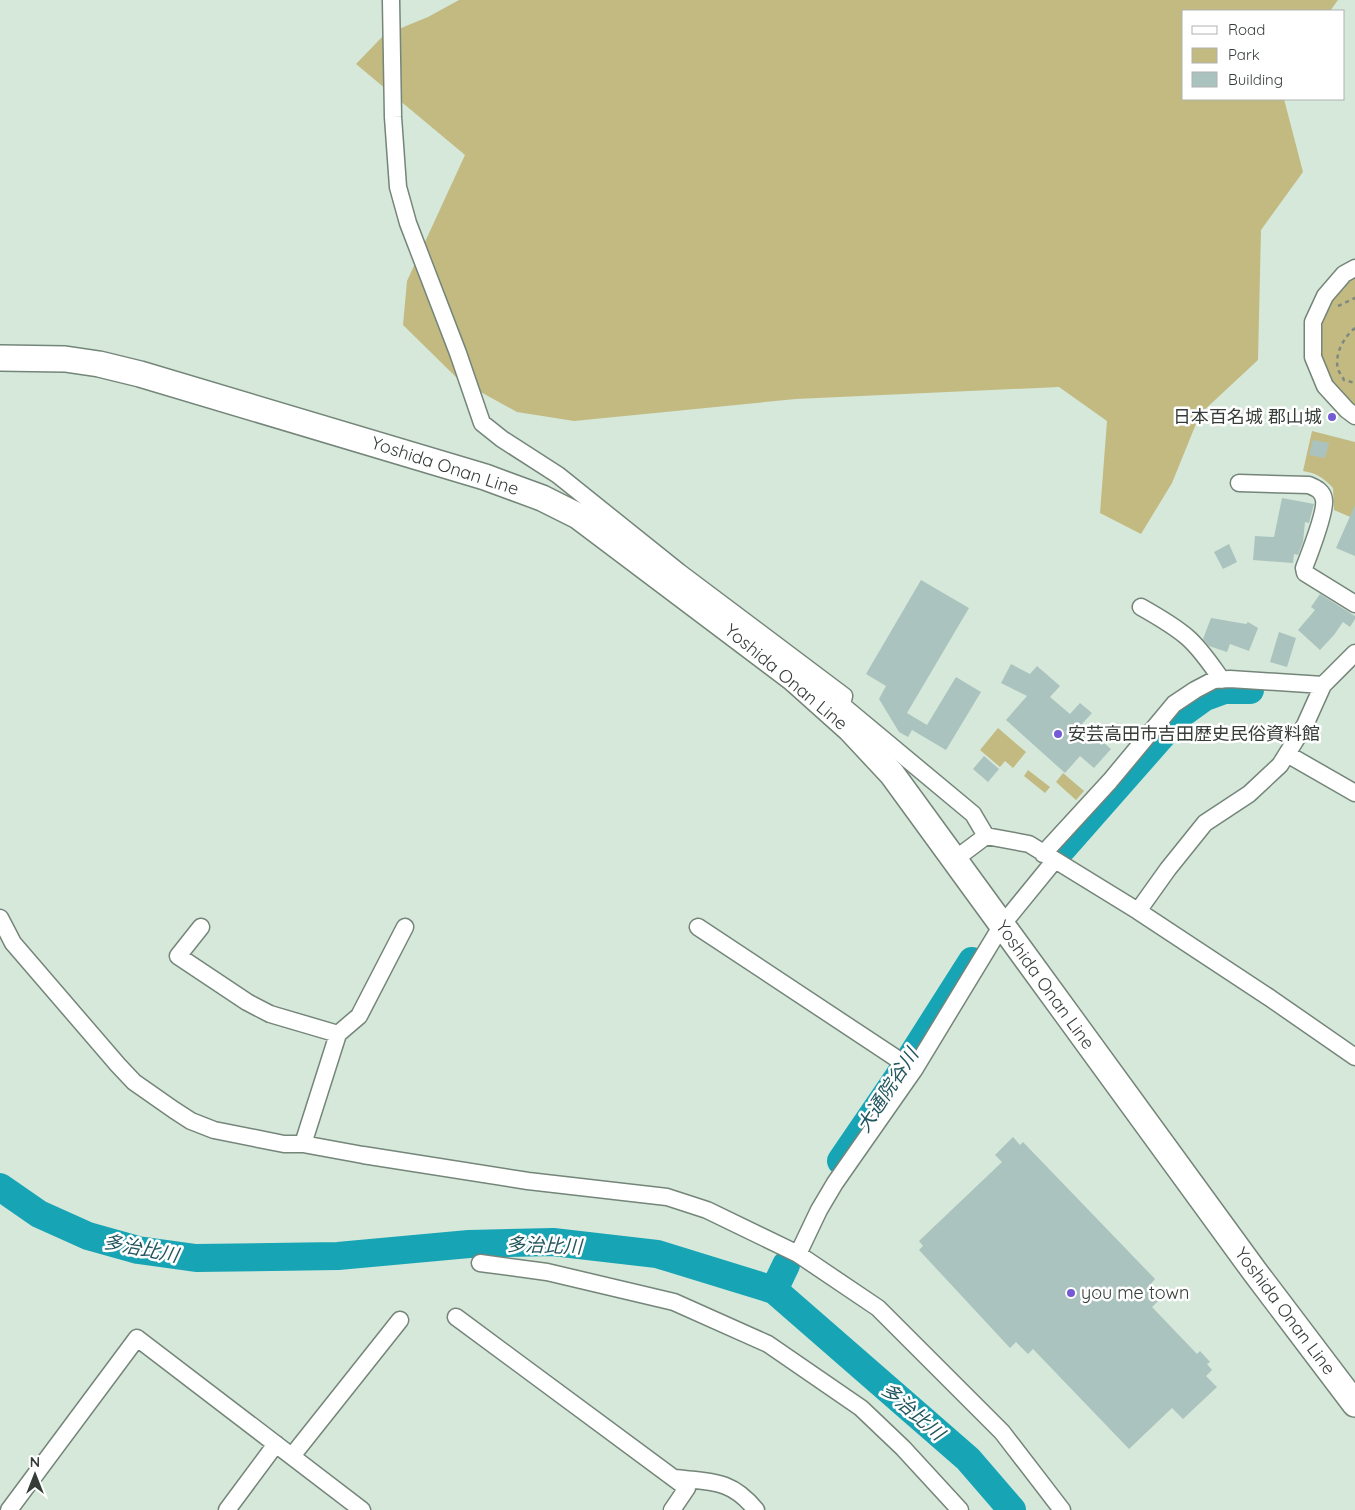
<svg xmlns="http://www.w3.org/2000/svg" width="1355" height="1510" font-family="Quicksand,'Noto Sans JP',sans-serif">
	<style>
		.green { fill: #c3ba81 }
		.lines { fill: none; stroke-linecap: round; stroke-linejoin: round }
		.river { stroke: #17a4b5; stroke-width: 28 }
		.building { fill: #abc3be }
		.street-casing { stroke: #748579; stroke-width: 19 }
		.primary-casing { stroke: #748579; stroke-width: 28 }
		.path { stroke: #7e8a81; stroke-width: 2.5; stroke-dasharray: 4 4; stroke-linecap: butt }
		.street { stroke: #fff; stroke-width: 16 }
		.primary { stroke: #fff; stroke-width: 25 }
		.poi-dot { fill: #745ad4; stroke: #fff; stroke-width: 2 }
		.labels { text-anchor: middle; stroke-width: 5; stroke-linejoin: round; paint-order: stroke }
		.poi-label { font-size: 18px; fill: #363d38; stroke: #fff; text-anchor: start }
		.street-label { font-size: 18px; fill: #363d38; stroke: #fff }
		.water-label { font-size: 19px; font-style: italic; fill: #22565e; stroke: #fff }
	</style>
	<rect width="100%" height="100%" fill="#d5e8da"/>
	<path class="green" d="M459,0h879l-8,11h-146v88h100l19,73 -42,58 -3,130 -58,54 -28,69 -31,51 -41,-21 7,-92 -48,-34 -263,12 -222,22 -57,-9 -58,-32 -56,-55 4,-44 58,-126 -109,-91 28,-29 44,-18z
		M1355,273v135l-25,-25 -11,-28v-22l7,-31z
		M1312,431l43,11v77l-21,-9 -1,-22c-9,-10 -17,-15 -30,-17z
		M998,728l28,24 -13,16 -8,-7 -5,6 -20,-17z
		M1028,770l22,17 -5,6 -21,-17z
		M1063,773l21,18 -8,9 -20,-18z"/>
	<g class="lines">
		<path class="river" d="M1063,848l117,-133 25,-18 19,-7h26
			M841,1161l56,-82 75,-118
			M0,1187l39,27 49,22 50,14 58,8 142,-2 131,-12 84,-2 104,12 117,36 194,169 44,51
			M774,1290l12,-25"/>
	</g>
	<path class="building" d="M1313,440l16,3 -4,15 -16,-3z
		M1282,498l32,6 -5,19 -4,-1 -2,20 -5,13 -4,-1 -1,9 -40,-3 2,-24 19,1z
		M1355,505v51l-19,-8z
		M1229,544l8,18 -14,7 -9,-17z
		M921,580l48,28 -62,105 20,12 29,-48 25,15 -35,58 -34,-20 -4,7 -9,-5 -20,-33 7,-13 -20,-12z
		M1320,594l35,22v3l-5,8 -7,-5 -9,13 -14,15 -22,-20 17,-20 -4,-3z
		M1211,618l35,6 2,-2 10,6 -9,23 -19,-7 -3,8 -18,-6 -6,-7z
		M1279,632l17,6 -9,29 -17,-5z
		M1011,664l19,10 7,-8 23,20 -10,11 20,17 10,-11 12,10 -10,11 29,25 -17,19 -14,-12 -15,17 -59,-53 21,-24 -26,-13z
		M984,756l15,13 -11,13 -15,-13z
		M1013,1137l7,8 3,-3 132,137 -5,6 12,12 -10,10 45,47 3,-3 10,11 -3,2 5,6 -6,6 11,11 -34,32 -11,-11 -43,41 -96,-100 -5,5 -12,-12 -6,6 -91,-98 4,-4 -4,-5 83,-79 -7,-7z"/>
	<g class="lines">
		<g class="street-casing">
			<path id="street" d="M391,0l2,117 5,70 10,36 50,130 24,70 20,16 56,36 121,97 165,124 -2,9 131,109 13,22
				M1355,268l-11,6 -19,22 -12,26v35l12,29 22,24 8,6
				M1239,483l70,2c7,3 14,6 15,15 2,12 -15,55 -20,68l1,5 50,31
				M1141,607c16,9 32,18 46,30 14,12 24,28 35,43
				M1287,754l68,39
				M1043,854l67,-73 64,-77 21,-14 19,-10 16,-1 93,6
				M954,860l32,-24 43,8 109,67 132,87 85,59
				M1138,911l30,-42 37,-46 44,-29 31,-29 25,-40 18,-40 32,-32
				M0,918l13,25 105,122 16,17 40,28 17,11 23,9 70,14h19l60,11 165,26 139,16 40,13 91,44 80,54 124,124 60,78
				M201,927l-23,29 69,46 23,12 68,20
				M698,927l216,143 88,-145 53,-65
				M303,1144l35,-110 21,-18 46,-89
				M798,1254l21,-44 16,-27 79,-113
				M480,1263l67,9 127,30 94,42 93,64 42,40 57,62
				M456,1317l231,171 -15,22
				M292,1456l108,-136
				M674,1478c37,4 57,1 82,32
				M9,1510l128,-172 225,172
				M227,1510l49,-66"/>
		</g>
		<g class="primary-casing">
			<path id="primary" d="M0,358l65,1 34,5 41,10 345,103 57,21 36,18 215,162 57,51 42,45 363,498 100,132"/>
		</g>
		<path class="path" d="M1338,306l17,-8
			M1355,328c-11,9 -21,26 -17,41 1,3 4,7 6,11l11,3"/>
		<use href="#street" class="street"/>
		<use href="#primary" class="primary"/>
	</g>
	<g class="poi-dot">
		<circle cx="1332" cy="417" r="5"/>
		<circle cx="1058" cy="734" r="5"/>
		<circle cx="1071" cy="1293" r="5"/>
	</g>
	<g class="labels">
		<g class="poi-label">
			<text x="1322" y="423" text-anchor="end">日本百名城 郡山城</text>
			<text x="1068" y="740">安芸高田市吉田歴史民俗資料館</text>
			<text x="1081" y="1299">you me town</text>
		</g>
		<g class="street-label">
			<text transform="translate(445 466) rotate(18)" y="6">Yoshida Onan Line</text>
			<text transform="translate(786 677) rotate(40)" y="6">Yoshida Onan Line</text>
			<text transform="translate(1045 985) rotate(54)" y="6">Yoshida Onan Line</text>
			<text transform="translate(1285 1311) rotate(53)" y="6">Yoshida Onan Line</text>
		</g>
		<g class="water-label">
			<text transform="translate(887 1090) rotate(-57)" y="7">大通院谷川</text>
			<text transform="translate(544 1245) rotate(2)" y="7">多治比川</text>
			<text transform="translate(141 1248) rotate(11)" y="7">多治比川</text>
			<text transform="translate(913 1411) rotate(41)" y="7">多治比川</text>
		</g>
	</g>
	<rect x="1182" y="10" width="162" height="90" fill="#ffffff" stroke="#afb1af"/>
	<rect x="1192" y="26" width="25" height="8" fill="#ffffff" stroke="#afb1af"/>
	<text x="1228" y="35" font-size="15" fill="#363d38">Road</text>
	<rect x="1192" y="48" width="25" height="15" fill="#c3ba81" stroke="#afb1af"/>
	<text x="1228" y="60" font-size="15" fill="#363d38">Park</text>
	<rect x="1192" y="72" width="25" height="15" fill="#abc3be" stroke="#afb1af"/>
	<text x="1228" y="85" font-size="15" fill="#363d38">Building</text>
	<g transform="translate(35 1475)" stroke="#ffffff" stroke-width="4" paint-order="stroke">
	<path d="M0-4L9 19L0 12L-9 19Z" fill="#363d38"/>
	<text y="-8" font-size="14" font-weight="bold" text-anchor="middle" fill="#363d38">N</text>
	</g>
</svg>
